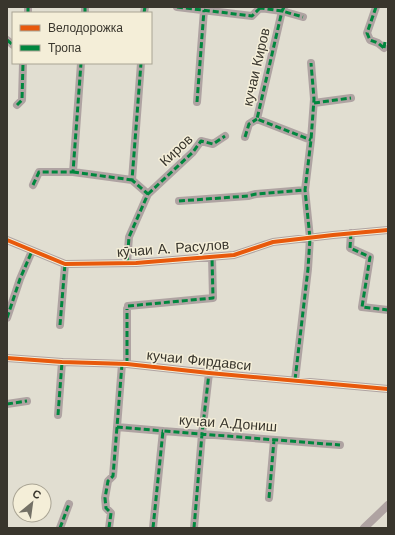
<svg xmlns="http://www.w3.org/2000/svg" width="395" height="535" font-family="'Work Sans',sans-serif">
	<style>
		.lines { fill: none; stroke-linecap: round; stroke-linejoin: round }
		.minor { stroke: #afa3a2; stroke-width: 8 }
		.quiet { stroke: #00873e; stroke-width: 3; stroke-dasharray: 6 3; stroke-linecap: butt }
		.cycleway-casing { stroke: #f4eed8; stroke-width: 6 }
		.cycleway { stroke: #e8590c; stroke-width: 4 }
		.labels { text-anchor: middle; stroke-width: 3; stroke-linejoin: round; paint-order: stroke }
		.street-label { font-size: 14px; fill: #39362d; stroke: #f4eed8 }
	</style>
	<rect width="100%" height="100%" fill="#e1ded1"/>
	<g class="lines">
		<path class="minor" d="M177,7l75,9 8,-8
			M261,7l-1,1 22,3 21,6
			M284,7l-2,4 -25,108 54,21
			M376,7l-9,26 3,7 8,3 6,5
			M28,13v-6
			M85,13v-6
			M144,13l1,-6
			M7,40l6,5
			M197,102l7,-92
			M314,103l37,-5
			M17,105l5,-5 1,-37
			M245,137l4,-13 8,-5
			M73,172l59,8
			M33,185l6,-13h34l8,-109
			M148,194l45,-42 8,-11 12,3 12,-8
			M179,201l69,-5 8,-2 49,-4
			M351,233l-1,15 20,9 -8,50 26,3
			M7,240l58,24 71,-1 98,-8 39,-13 60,-7 55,-5
			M127,263l2,-26 19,-43 -16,-14 9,-117
			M128,306l85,-8 -1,-41
			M7,318l13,-39 12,-28
			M60,325l5,-61
			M7,358l55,4 65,2 82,9 179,16
			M122,364l-5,63 46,4
			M127,364v-55
			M295,380l13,-111 2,-31 -5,-48 6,-50 3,-41 -3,-36
			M7,404l20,-3
			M58,415l4,-53
			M269,498l5,-58
			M60,528l9,-24
			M109,528l2,-15 -5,-5 -1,-10 3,-17 5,-5 4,-49
			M153,528l10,-97 177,14
			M194,528l8,-94 7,-61
			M364,528l24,-23"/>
		<path class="quiet" d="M177,7l75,9 8,-8
			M261,7l-1,1 22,3 21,6
			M284,7l-2,4 -25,108 54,21
			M376,7l-9,26 3,7 8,3 6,5
			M28,13v-6
			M85,13v-6
			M144,13l1,-6
			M7,40l6,5
			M384,48l1,-6 3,-1
			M197,102l7,-92
			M314,103l37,-5
			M17,105l5,-5 1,-37
			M245,137l4,-13 8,-5
			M73,172l59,8
			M33,185l6,-13h34l8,-109
			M148,194l45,-42 8,-11 12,3 12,-8
			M179,201l69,-5 8,-2 49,-4
			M351,233l-1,15 20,9 -8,50 26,3
			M127,263l2,-26 19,-43 -16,-14 9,-117
			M128,306l85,-8 -1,-41
			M7,318l13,-39 12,-28
			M60,325l5,-61
			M122,364l-5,63 46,4
			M127,364v-55
			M295,380l13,-111 2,-31 -5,-48 6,-50 3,-41 -3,-36
			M7,404l20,-3
			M58,415l4,-53
			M269,498l5,-58
			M60,528l9,-24
			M109,528l2,-15 -5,-5 -1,-10 3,-17 5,-5 4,-49
			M153,528l10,-97 177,14
			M194,528l8,-94 7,-61"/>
		<g class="cycleway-casing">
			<path id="cycleway" d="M7,240l58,24 71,-1 98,-8 39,-13 60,-7 55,-5
				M7,358l55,4 65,2 82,9 179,16"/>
		</g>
		<use href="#cycleway" class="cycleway"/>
	</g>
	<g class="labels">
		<g class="street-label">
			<text transform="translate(256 67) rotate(-77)" y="5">кучаи Киров</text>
			<text transform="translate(176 150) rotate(-43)" y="5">Киров</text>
			<text transform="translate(173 248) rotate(-4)" y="5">кӯчаи А. Расулов</text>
			<text transform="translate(199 360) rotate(6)" y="5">кучаи Фирдавси</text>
			<text transform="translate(228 423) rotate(4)" y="5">кучаи А.Дониш</text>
		</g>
	</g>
	<rect width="395" height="535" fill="none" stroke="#39362d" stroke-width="16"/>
	<rect x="12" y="12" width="140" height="52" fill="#f4eed8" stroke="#a9a494"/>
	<rect x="20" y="25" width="20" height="6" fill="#e8590c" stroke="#a9a494"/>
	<text x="48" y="32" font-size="12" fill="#39362d">Велодорожка</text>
	<rect x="20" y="45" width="20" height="6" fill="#00873e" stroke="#a9a494"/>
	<text x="48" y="52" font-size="12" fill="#39362d">Тропа</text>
	<g transform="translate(32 503) rotate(29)"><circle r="19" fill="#f4eed8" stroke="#a9a494"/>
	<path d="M0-3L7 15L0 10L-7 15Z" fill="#747166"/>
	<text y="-6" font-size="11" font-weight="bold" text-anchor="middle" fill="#39362d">С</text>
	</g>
</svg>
